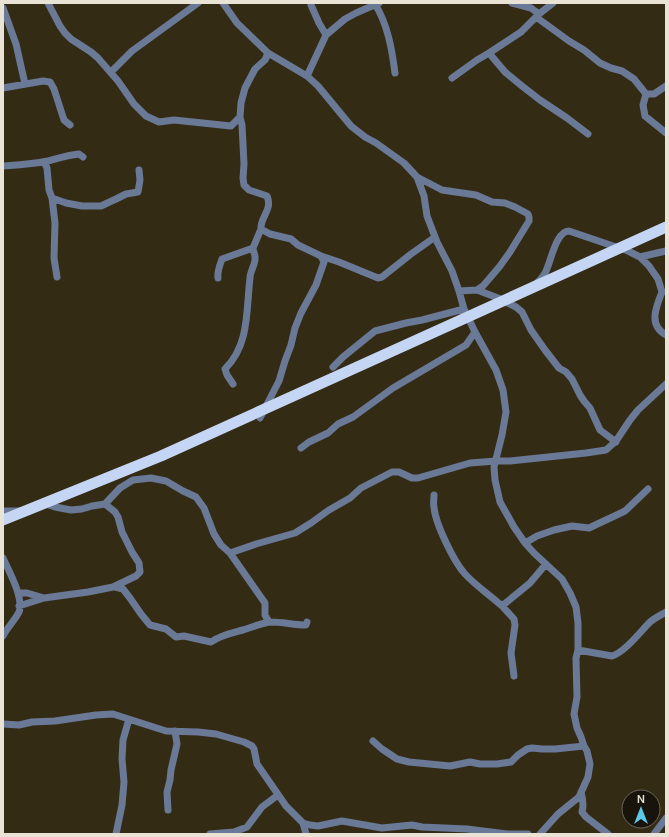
<svg xmlns="http://www.w3.org/2000/svg" width="669" height="837" font-family="Manrope,sans-serif">
	<style>
		.lines { fill: none; stroke-linecap: round; stroke-linejoin: round }
		.minor { stroke: #6a7996; stroke-width: 7 }
		.trunk { stroke: #c5d6f5; stroke-width: 11 }
	</style>
	<rect width="100%" height="100%" fill="#342b15"/>
	<g class="lines">
		<path class="minor" d="M48,3l12,23 5,7 6,6 20,13 7,6 20,23 16,23 12,12 13,6 15,-2 57,6 9,-9
			M223,3l14,20 31,30 39,23 11,10 33,40 14,11 11,6 28,20 13,14 7,19 3,20 10,26 15,29 7,20 5,18 11,23 21,38 7,20 3,22 -4,23 -8,32 1,13 5,22 14,25 11,16 9,10 28,26 8,14 6,14 2,16v27l-2,8 1,39 -3,17 3,14 4,9 3,9
			M512,3l19,5 8,6
			M375,4c13,21 17,46 20,69
			M311,5l8,18 7,12
			M3,8l13,36 9,40
			M536,17l33,24 15,9 16,13 11,5 11,3 12,8 12,15 -3,11 2,11 21,17
			M489,53l16,19 17,14 18,14 27,18 21,16
			M111,72l21,-21 66,-48
			M307,76l19,-41 19,-16 11,-6 23,-10
			M452,78l25,-18 12,-7 32,-21 18,-18 14,-11
			M3,88l40,-7 7,1 4,7 10,31 6,5
			M646,94h8l12,-8
			M44,162l3,6 2,22 3,8 3,25 -1,35 3,19
			M3,166c15,-1 30,-2 45,-5 11,-3 20,-6 31,-7l4,3
			M417,177l25,13 34,5 16,7 13,1 10,4 13,7 1,3v4l-19,31 -10,14 -17,20 -6,4 -18,1
			M52,198l14,5 16,3h19l15,-7 10,-5 12,-2 2,-12 -1,-10
			M321,256l18,6 39,16 4,-1 29,-23 24,-17
			M640,257l17,-4 9,-2
			M218,278c-1,-7 2,-13 4,-19l31,-11 8,-19c-1,-12 12,-19 6,-33l-18,-6 -5,-5 -1,-7 1,-14 -2,-39 -2,-8 1,-14 4,-15 10,-19 10,-9 3,-7
			M536,284c4,-4 8,-8 10,-13 5,-10 10,-40 23,-40l59,20 12,6 9,9 9,13 4,13c-6,15 -14,33 4,43
			M477,290l21,8 18,9 6,5 9,18 14,20 14,18 7,4 6,7 8,16 4,6 6,7 10,22 16,12
			M333,367l10,-10 32,-26 31,-8 16,-3 42,-11
			M233,384l-6,-9 -2,-6c25,-25 21,-59 25,-91 0,-7 6,-14 5,-21 0,-3 -2,-6 -2,-9
			M260,418l19,-37 6,-20 6,-16 4,-17 6,-15 15,-28 8,-23 -3,-6 -23,-11 -7,-6 -21,-5 -9,-5
			M301,448l8,-6 19,-9 10,-9 15,-7 40,-29 73,-43 9,-13
			M434,495c0,4 -1,8 0,12 1,16 20,55 31,67 11,12 25,21 37,32l28,-23 16,-19
			M44,505l2,-1 9,3 16,3 11,-1 10,-3 13,-2 15,-16 13,-8 18,-2 15,3 17,10 13,6 8,11 10,26 7,11 9,8 35,50v12l4,7
			M3,511h16
			M525,543l12,-7 17,-6 18,-4 17,2 36,-17 23,-22
			M230,553l26,-9 39,-11 16,-10 18,-13 21,-12 11,-10 31,-16h7l13,6h6l52,-15 26,-2h14l76,-8 20,-3 10,-9 14,-21 8,-10 28,-26
			M3,558c6,13 21,40 16,54 -4,8 -12,16 -16,24
			M115,587l8,2 7,9 11,16 9,11 16,4 10,8 8,-1 27,6c10,-7 21,-9 32,-12 10,-3 18,-7 28,-8 12,0 23,3 35,3l1,-3
			M18,593h9l17,5 44,-6 25,-5 23,-11 4,-4 -1,-9 -7,-11 -10,-20 -4,-15 -3,-5 -10,-8
			M19,606l25,-8
			M502,606l12,13 1,6 -4,28 3,23
			M578,650l34,6c13,-4 28,-24 38,-34 5,-4 11,-7 16,-10
			M3,724l16,1 13,-3 23,-1 41,-6 17,-1 53,17 32,1 18,2 28,8 8,4 2,3 3,15 29,42 17,17 3,11
			M373,741l9,8 15,10 12,3 41,4 20,-4 10,2h17l14,-2 7,-7 9,-6 5,-1 10,1h13l29,-3 3,5 3,13 -2,13 -9,20 -21,17 -18,20
			M581,792c2,7 3,13 1,20l4,5 22,17
			M168,810l-1,-18 3,-12 1,-10 6,-26 -2,-13
			M303,823l7,2 8,1 24,-5 40,7 30,-3 10,2 45,2 40,5h21
			M116,834l6,-29 2,-23 -2,-23 1,-19 6,-21
			M210,834l24,-2 13,-5 15,-20 16,-12
			M654,834l12,-16"/>
		<path class="trunk" d="M3,520l158,-64 505,-229"/>
	</g>
	<rect width="669" height="837" fill="none" stroke="#e9e3d6" stroke-width="8"/>
	<g transform="translate(641 809)"><circle r="19" fill="#18140b" stroke="#6c675c"/>
	<path d="M0-3L7 15L0 10L-7 15Z" fill="#5dc7e8"/>
	<text y="-6" font-size="11" font-weight="bold" text-anchor="middle" fill="#e9e3d6">N</text>
	</g>
</svg>
